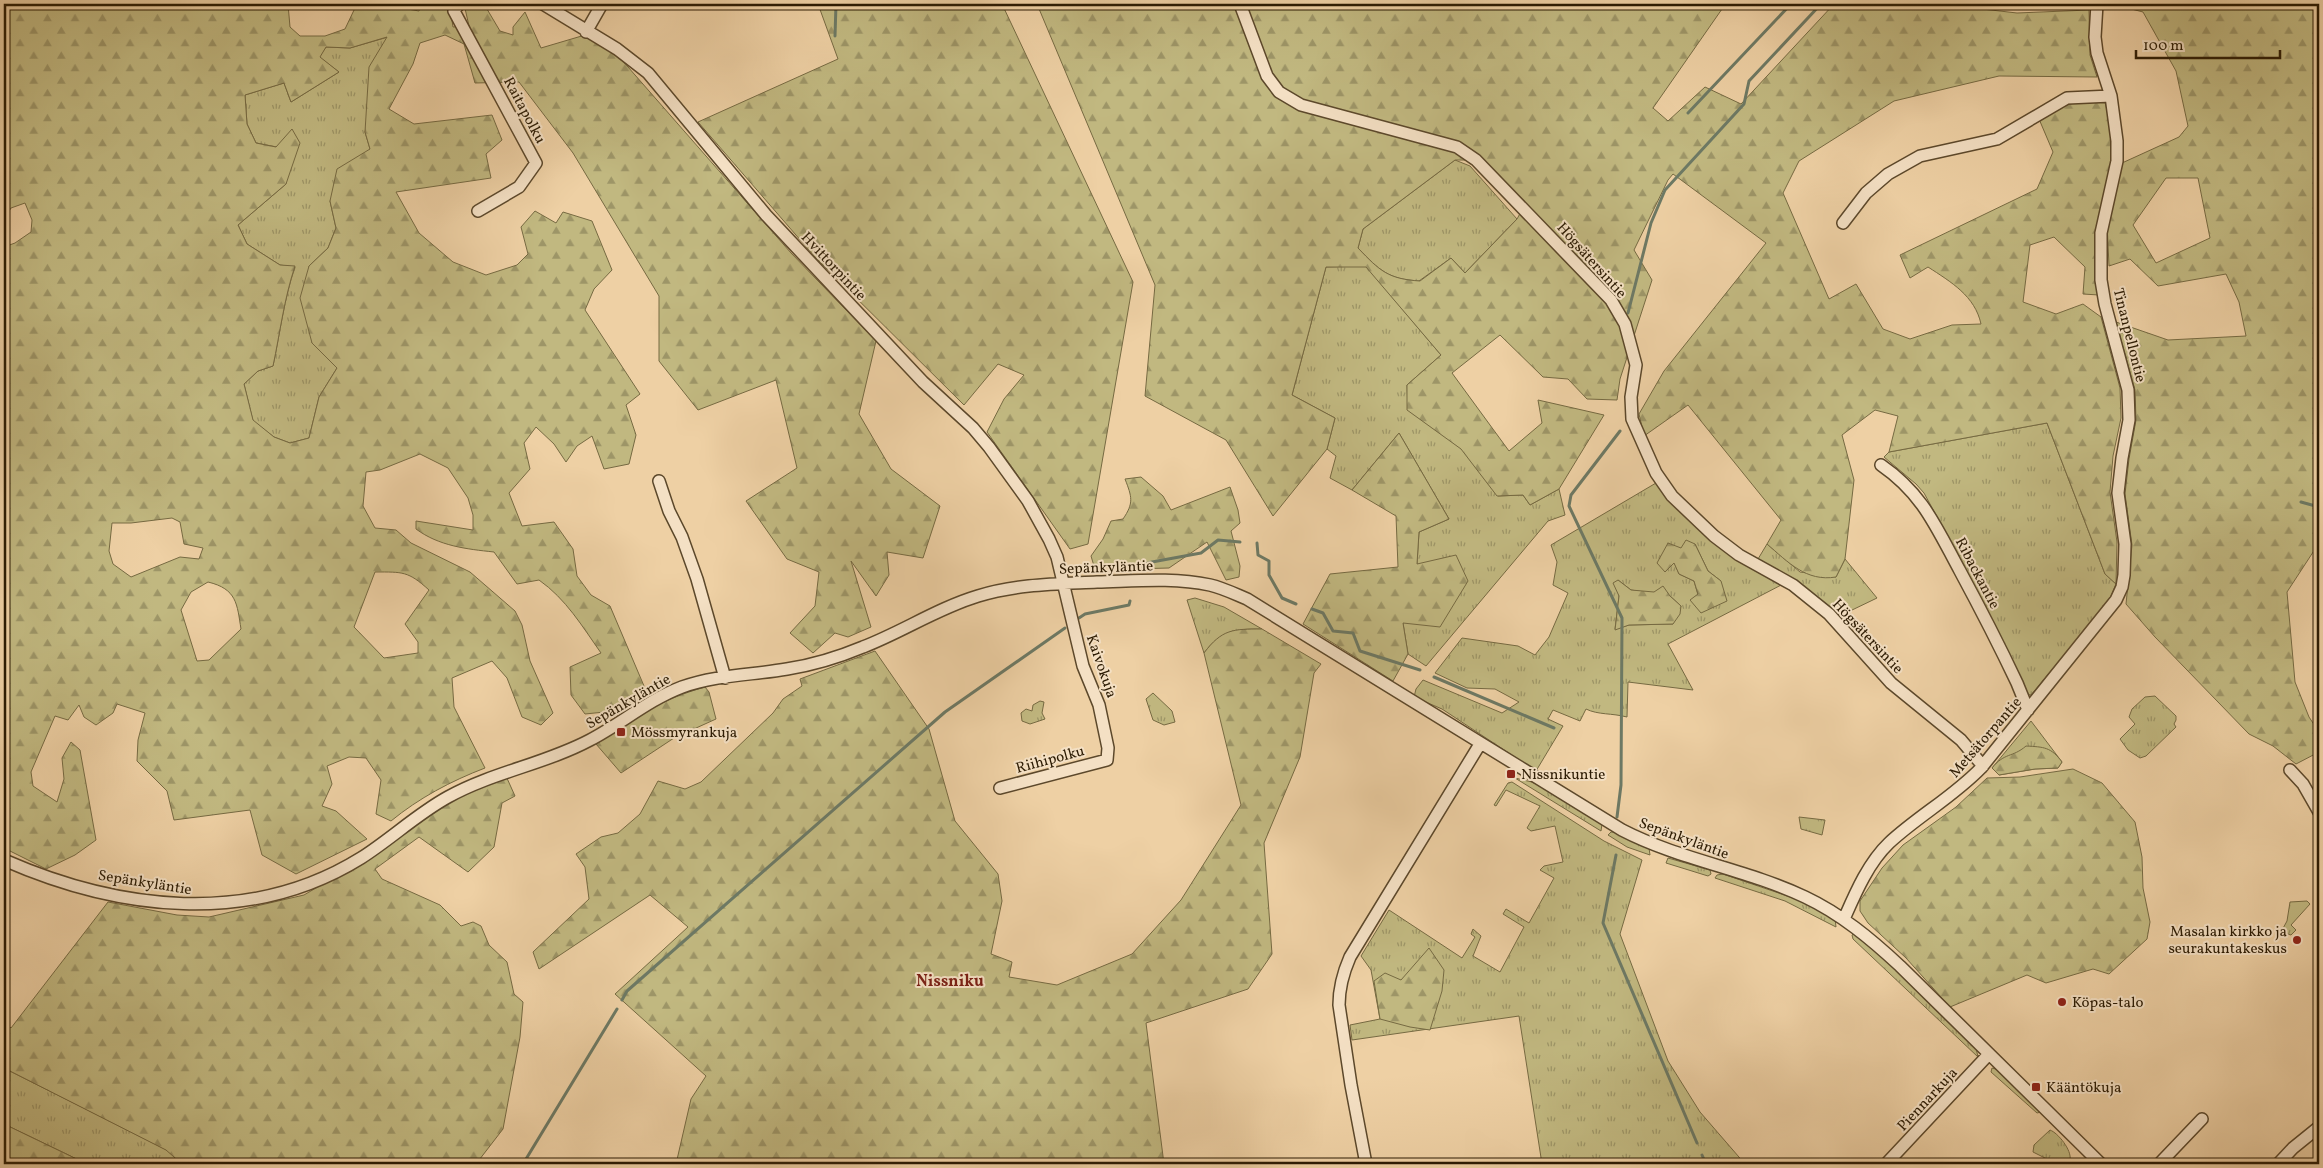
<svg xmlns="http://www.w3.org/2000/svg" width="2323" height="1168" font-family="Vollkorn,serif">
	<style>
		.grass { fill: url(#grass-tufts); stroke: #766a42; fill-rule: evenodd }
		.forest { fill: url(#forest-firs); stroke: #766a42; fill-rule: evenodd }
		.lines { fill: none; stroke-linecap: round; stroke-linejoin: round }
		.stream { stroke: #6d7964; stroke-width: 3 }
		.minor-casing { stroke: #5c482b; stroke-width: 14 }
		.minor { stroke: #f4e0c4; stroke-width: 11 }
		.poi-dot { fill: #8f2418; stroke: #f4e0c4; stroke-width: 2 }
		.labels { text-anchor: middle; stroke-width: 4; stroke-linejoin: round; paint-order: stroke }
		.street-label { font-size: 15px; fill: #2c1b03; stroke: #f4e0c4 }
		.poi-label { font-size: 15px; fill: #2c1b03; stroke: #f4e0c4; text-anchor: start }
		.neighbourhood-label { font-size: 16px; font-weight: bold; fill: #7a1f14; stroke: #f4e0c4 }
	</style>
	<defs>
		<pattern id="grass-tufts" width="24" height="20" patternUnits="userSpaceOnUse" patternTransform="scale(1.25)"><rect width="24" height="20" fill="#c1b880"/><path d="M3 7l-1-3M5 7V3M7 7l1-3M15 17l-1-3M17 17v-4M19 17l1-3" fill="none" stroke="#9d9567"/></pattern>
		<pattern id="forest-firs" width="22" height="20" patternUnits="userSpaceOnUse" patternTransform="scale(1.25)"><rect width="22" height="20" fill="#c1b880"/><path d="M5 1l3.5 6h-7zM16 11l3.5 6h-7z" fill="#9d9567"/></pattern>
	</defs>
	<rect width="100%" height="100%" fill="#eed0a4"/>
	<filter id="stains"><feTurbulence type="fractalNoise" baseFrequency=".004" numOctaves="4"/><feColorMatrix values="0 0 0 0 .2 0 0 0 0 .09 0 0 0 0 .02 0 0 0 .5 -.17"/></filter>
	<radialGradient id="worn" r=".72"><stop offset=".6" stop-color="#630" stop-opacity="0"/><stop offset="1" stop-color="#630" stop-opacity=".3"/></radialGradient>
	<path class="grass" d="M388,37l-23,95 5,17 -40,52 6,27 -8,20 -19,18 3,77 25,25 -18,29 -10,41 -19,5 -16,-6 -21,-16 -9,-37 14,-13 15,-5c7,-33 11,-67 22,-99l-15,-2 -33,-21 -9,-19 48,-41 -9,-37 -21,-4 -9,-19 -2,-29 39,-12 7,19 48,-30 -20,-15 7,-10 24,1z
		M1455,160l15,6 47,53 -52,54 -14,-15 -32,23c-31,-2 -39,-10 -61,-33l5,-19z
		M1366,266l75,89 -34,30 1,25 54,39 36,47 25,-1 7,10 29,-16 6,26 -17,6 -122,145 -18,-12 -5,-31 14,-59 2,-32 30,-13 -50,-86 -47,57 -22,-12 6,-22 -9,-7 8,-31 -43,-23 34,-128z
		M2047,423l58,151 11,10 -7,17 -78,94 -6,-1 -47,-102 -54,-99 -8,-9 -32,-27 5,-5z
		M1656,483l20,22 109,78 -117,61 25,46 -65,-8 -1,35c-15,-4 -29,-2 -41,-8l-6,12 -27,-11 -5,9 15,7 -27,45 -94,-62 -28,-12 2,-8 7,-9 79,33 17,-11 -24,-13 -28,-1 -32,-15 27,-35 56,8 17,9 14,-18 19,-44 -15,-8 4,-23 -6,-17zM1695,544l13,27 13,10 -23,14 -4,-14 -15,-7 -5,-12zM1618,580l13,10 39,6 11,10 -8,18 -44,1 -14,4 4,-33z
		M1767,544l33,28 36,5 9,-18 32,39 -27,13 -1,17 -55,-46 -36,-23z
		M1195,598l29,9 38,22c-27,0 -41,1 -58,24l-17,-53z
		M1153,693l19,18 3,11 -11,3 -11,-5 -7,-21z
		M2155,696l21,20v4l-2,4 2,3 -30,29 -6,2 -12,-8 -8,-11 15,-15 -6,-7 3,-8 13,-12z
		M1040,701l4,1 -2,11 3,6 -15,5 -8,-3 -1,-8 5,-4 6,2 1,-6z
		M2031,721l31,41 -4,6 -23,1 -36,6 -7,-7z
		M1515,778l21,5 66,41 -1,7z
		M1512,782l92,59 38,19 -22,74 48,127 32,51 45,52h-203l-23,-148 -167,24 -2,-15 30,-6 -9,-49 -10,-14 28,-46 73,48 13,-21 -4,-3 2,-5 8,7 -8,20 27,16 24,-45 -21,-13 3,-5 23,14 25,-45 -14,-8 4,-4 19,-4 -8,-36 -24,5 -4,-3 13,-22 -34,-16 -10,16 -2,-1 14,-22z
		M1799,817l26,3 -3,15 -21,-6z
		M1611,832h6l32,16 1,7 -23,-8 -19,-12z
		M1668,858l42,12 1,4 -3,2 -42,-13z
		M1723,874l79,27 33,17 1,9 -51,-26 -70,-23 2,-3z
		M2307,901l3,3 -19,21 5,5 -5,5 -10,-3 6,-11 3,-19z
		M1855,933l25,20 96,95 2,9 -125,-118 -1,-4z
		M4,1068l163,82 15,14h-95l-83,-40z
		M1992,1068l7,2 42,42 -4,1 -46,-41z
		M2050,1130c8,3 22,20 20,30l-4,4h-9l-24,-12 1,-7z"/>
	<path class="forest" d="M4,4h284l2,23 10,9h25l20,-7 10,-21h47l17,3 2,-7h33l-4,4 3,19 16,-1 -5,-22h20l16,27 13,4v-8l12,-15 16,36 44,-13 36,24 170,194 85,88 -17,73 32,55 49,37 -17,52 -36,-6 2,23 -13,21 -25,-35 20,66 -23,10 -13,-4 -22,20 -23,-20 25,-27 4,-34 -32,-13 -41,-58 51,-33 -21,-88 -78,30 -39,-49v-65l-86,-143 -54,-71 -44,1 -11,-39 -19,-9 -25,8 -7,21 -24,45 25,15 78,-9 10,25 -16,14 5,24 -95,14 23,41 34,29 33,13 31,-10 11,-11 -7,-27 14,-16 21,12 7,-11 29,9 20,49 -18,19 -9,21 55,84 -14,11 10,30 -7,29 -25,5 -12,-33 -15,10 -11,16 -12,-18 -18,-17 -12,16 6,26 -21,24 13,33 32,-4 19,27 4,27 14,19 19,11 37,87 -23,17 -39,4 -14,-19 -1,-28 31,-14c-19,-27 -35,-54 -62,-73l-22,4 -23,-32c-28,-3 -55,-6 -78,-23v-8l57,9v-15l-5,-17 -20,-30 -28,-14 -40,16 -14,2 -3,34 12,22 21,2 15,13 59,29 45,39 7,14 8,36 23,52 -12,12 -19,-8 -15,-39 -15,-17 -40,17 2,29 31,61c-34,13 -66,30 -94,53l-15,-7 5,-34 -15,-22 -17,-1 -22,9 5,18 -10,22 14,5 31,28 -71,35 -34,-19 -12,-45 -76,10 -7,-29 -30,-30 1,-21 7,-27 -28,-9 -4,9 -17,12 -12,-8 -5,-12 -11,15 -13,-4 -24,56 2,14 24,16 7,-23 -2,-21 9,-16 9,8 16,90 -21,15 -29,14 -42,-21v-601l11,-4 16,-11 1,-12 -7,-17 -14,5 -7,11zM387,37l-18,30 -4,65 5,17 -33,20 -7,32 6,27 -8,20 -19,18 -9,32 12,45 25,25 -18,29 -10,41 -19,5 -16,-6 -21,-17 -9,-36 14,-13 15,-5c7,-33 11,-67 22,-100l-15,-1 -33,-21 -9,-19 48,-41 14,-41 -8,-14 -16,18 -20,-4 -9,-19 -2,-29 39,-12 7,19 48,-30 -19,-15 6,-10 24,1zM172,518l8,4 4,22 19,4 -4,11 -19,-2 -49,20 -18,-13 -4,-13 3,-28h19zM375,572c28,0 33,-1 54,18l-24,34 13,18v11l-34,5 -30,-31zM208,582c29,7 29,22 33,47l-32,31 -12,1 -16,-51 10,-18z
		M818,4h184l131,278 -45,262 -18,5 -83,-117 17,-33 20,-24 -26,-11 -34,41 -149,-148 -117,-135 140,-63z
		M1037,4h724l-39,5 -69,99 15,13 37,-34 36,17 93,-100h105l78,9 72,-3 1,45 7,22 -98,-1 -105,25 -95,60 -16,32 46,106 27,-15 27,45 27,10 42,-14 29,-1c-6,-28 -30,-42 -53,-57l-18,11 -10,-23 137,-66 16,-37 -14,-33 29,-16 37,-1 5,20 2,39 -16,70 -1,31 4,33 -16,-1 2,-27 -31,-30 -24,8 -7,57 33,12 27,-10 18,13 19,71 1,30 -8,38 -3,36 7,50 -1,42 -11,-10 -58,-151 -158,29 9,-36 -23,-6 -33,25 12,45 -9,79 -9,18c-30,5 -48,-15 -69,-33l14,-24 -93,-115 -44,31 -5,-22 25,-43 102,-128 -93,-69 -5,6 -34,70 18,30 -32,99 -3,21 -30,-1 -19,-20 -25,-2 -43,-42 -48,38 57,78 33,-28 -4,-23 66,15 -45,74 -29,16 -7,-10 -26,1 -36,-47 -54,-39v-25l34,-30 -75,-88h-40l-34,128 43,23 -8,31 -54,67 -47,-76 -81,-44 10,-111zM1455,160h21l47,48 -6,11 -52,54 -14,-15 -31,23c-32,-2 -40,-10 -62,-33l5,-19z
		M2112,4h207v539l-32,49 8,90 14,35 10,15v20l-23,12 -23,-18 -24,-12 -94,-97 -29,-33 6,-59 -7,-51 4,-35 7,-39 -1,-30 -19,-68 52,18 78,-4 -7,-34 -13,-28 -68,12 -28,-27 -21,7 -2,-44 15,-59 57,-26 9,-11 -12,-55 -33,-59zM2166,178h32l12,60 -54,25 -23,-38z
		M1399,433l50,86 -30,13 -2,32 39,-9 12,26 -28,46 -37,-4 5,31 -15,27 -90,-57 27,-50 68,-7 -2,-51 -44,-26z
		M1141,477l22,19 8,14 59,-23 8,23 2,13 -9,8 9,35 -1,11 -13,3 -19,-38 -38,26 -38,1 -37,-3 -3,-10 12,-17 8,-18 12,-2c11,-16 9,-22 2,-40z
		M1686,540l9,4 13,27 13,10 6,20 -26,12 -11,-13 8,-6 -4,-13 -15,-7 -5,-11 -9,9 -8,-9 11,-20 13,5z
		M1618,580l13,10 23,2 9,-6 7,10 11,10 -1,8 -7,10 -44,1 -14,5 4,-34 -6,-13z
		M1262,629l59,35 -7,9 -14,84 -36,86 8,111 -24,35 -102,34 18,141h-488l15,-65 15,-23 -91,-82 73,-67 -38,-32 -111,74 -6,-17 56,-53 -4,-32 -9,-13 25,-17 17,-4 22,-19 18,-33 27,8 16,-7 72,-69 10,-14 19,-13 -2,-7 75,-28 54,78 26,92 43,53 4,27 -11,53 21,8 -3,15 48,8 75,-31 49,-54 60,-95 -37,-152c18,-24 29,-24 58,-24z
		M705,687l4,5 7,27 -42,19 -53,35 -25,-29c39,-27 63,-44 109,-57z
		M2026,746c18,1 25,1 36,16l-4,6 -23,1 -36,6 -7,-7c13,-16 20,-10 34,-22z
		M2073,769l29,14 33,39 7,35 1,31 7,34 -3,17 -38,35 -16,-5 -47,14 -19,-8 -77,32 -44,-49 -38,-35 -8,-12v-10l22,-33 21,-23 53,-38 31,-29 33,-1z
		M506,776l9,20 -13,7 -8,44 -26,25 -49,-35 -44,32 7,10 58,26 21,21 12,-4 8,4 8,19 18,17 7,32 9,8 -3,35 -17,92 -27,35h-294l-16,-14 -162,-82v-46l7,6 97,-126 69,13 32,2 95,-22 75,-44 59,-43 25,-15z
		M1429,948l15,22 -2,21 -12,39 -20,-3 -30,-8 -6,-38 11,-8 16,7z
		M4,1124l83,40h-83z"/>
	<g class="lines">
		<path class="stream" d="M835,36l1,-32
			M1688,113l103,-109
			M1628,313l23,-90 14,-33 79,-86 5,-23 72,-77
			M2301,502l18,5
			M1257,543l1,12 11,6v14l13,23 14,6
			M1131,572v-3l21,-7 49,-9 17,-13 22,2
			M1312,609l11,4 10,18 20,2 7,18 60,19
			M1079,618l6,-4 44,-9 1,-4
			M1434,677l120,51
			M1617,817l4,-32 1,-167 -53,-112 2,-11 49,-64
			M1616,855l-13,68 94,220
			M622,1000l5,-9 318,-279 120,-84
			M1702,1155l4,9
			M523,1164l94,-155"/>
		<g class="minor-casing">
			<path id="minor" d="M459,4l-5,7 82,152 -17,24 -41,24
				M543,4l74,45 31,24 118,142 157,167 50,46 16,19 39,54 21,38 8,18 26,109 16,39 9,43 -1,12 -107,28
				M1240,4l27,72 12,16 22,13 156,42 19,13 135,140 14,24 11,41 -5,32 1,22 24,54 16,23 42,40 25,19 54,30 36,29 62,69 70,57 22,26
				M586,32l16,-28
				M1843,223l23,-30 22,-19 32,-18 77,-17 70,-41 44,-2
				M1881,465c42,29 55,62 79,106 20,37 39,74 57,112l11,27
				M659,481l10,30 13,26 15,42 28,99
				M2290,770l13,14 16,28
				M4,860c114,50 246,67 357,-2 30,-19 56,-44 87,-61 45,-25 97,-33 142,-57 31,-16 58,-40 92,-53 33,-12 70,-12 105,-18 26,-4 52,-12 76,-22 39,-15 75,-39 115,-51 39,-12 79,-12 119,-14 38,-1 76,-5 113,3 13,3 25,9 37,14l375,231c58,30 124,39 183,67 36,17 66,42 95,69l201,198
				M1844,919c11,-25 24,-56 45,-76 29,-27 64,-46 92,-75l135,-168 6,-13 2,-12 1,-31 -7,-51 4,-35 7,-38 -1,-30 -23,-86 -4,-24v-47l16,-72v-20l-6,-45 -14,-43 -2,-16 2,-33
				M1366,1164l-15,-79 -12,-80c0,-18 4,-32 11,-48l130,-213
				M1886,1164l103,-110
				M2159,1164l43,-45
				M2278,1164l15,-16 26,-21"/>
		</g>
		<use href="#minor" class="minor"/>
	</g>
	<g class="poi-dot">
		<rect x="616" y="727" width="10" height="10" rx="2.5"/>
		<rect x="1506" y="769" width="10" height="10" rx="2.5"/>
		<circle cx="2297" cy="940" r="5"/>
		<circle cx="2062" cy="1002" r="5"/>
		<rect x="2031" y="1082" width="10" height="10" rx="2.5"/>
	</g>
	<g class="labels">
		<g class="street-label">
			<text transform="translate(525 110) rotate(62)" y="5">Raitapolku</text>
			<text transform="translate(1592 260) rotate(48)" y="5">Högsätersintie</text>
			<text transform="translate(834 266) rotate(47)" y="5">Hvittorpintie</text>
			<text transform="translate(2130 335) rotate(76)" y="5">Tinanpellontie</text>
			<text transform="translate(1106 567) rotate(-2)" y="5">Sepänkyläntie</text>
			<text transform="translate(1978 573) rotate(62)" y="5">Ribackantie</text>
			<text transform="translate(1868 636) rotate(47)" y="5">Högsätersintie</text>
			<text transform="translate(1102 666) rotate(71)" y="5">Kaivokuja</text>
			<text transform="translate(628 701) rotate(-30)" y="5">Sepänkyläntie</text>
			<text transform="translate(1985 737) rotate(-49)" y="5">Metsätorpantie</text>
			<text transform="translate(1050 759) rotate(-15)" y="5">Riihipolku</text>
			<text transform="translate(1684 838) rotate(20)" y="5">Sepänkyläntie</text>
			<text transform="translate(145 882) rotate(9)" y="5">Sepänkyläntie</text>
			<text transform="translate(1927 1099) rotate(-47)" y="5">Piennarkuja</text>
		</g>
		<g class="poi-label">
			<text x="631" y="737">Mössmyrankuja</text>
			<text x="1521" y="779">Nissnikuntie</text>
			<text x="2287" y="936" text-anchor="end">Masalan kirkko ja<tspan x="2287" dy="17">seurakuntakeskus</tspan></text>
			<text x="2072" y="1007">Köpas-talo</text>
			<text x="2046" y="1092">Kääntökuja</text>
		</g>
		<g class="neighbourhood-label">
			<text x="950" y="986">Nissniku</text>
		</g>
	</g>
	<rect width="2323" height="1168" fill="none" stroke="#eed0a4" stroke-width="20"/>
	<rect x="5" y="5" width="2313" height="1158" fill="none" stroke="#2c1b03" stroke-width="2.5"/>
	<rect x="10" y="10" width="2303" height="1148" fill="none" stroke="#2c1b03"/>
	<path d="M2136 50v8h144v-8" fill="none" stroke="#2c1b03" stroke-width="2.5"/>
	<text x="2143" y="50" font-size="15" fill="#2c1b03" stroke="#f4e0c4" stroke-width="4" paint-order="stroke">100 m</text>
	<rect width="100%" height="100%" filter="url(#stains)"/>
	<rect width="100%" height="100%" fill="url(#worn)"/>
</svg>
